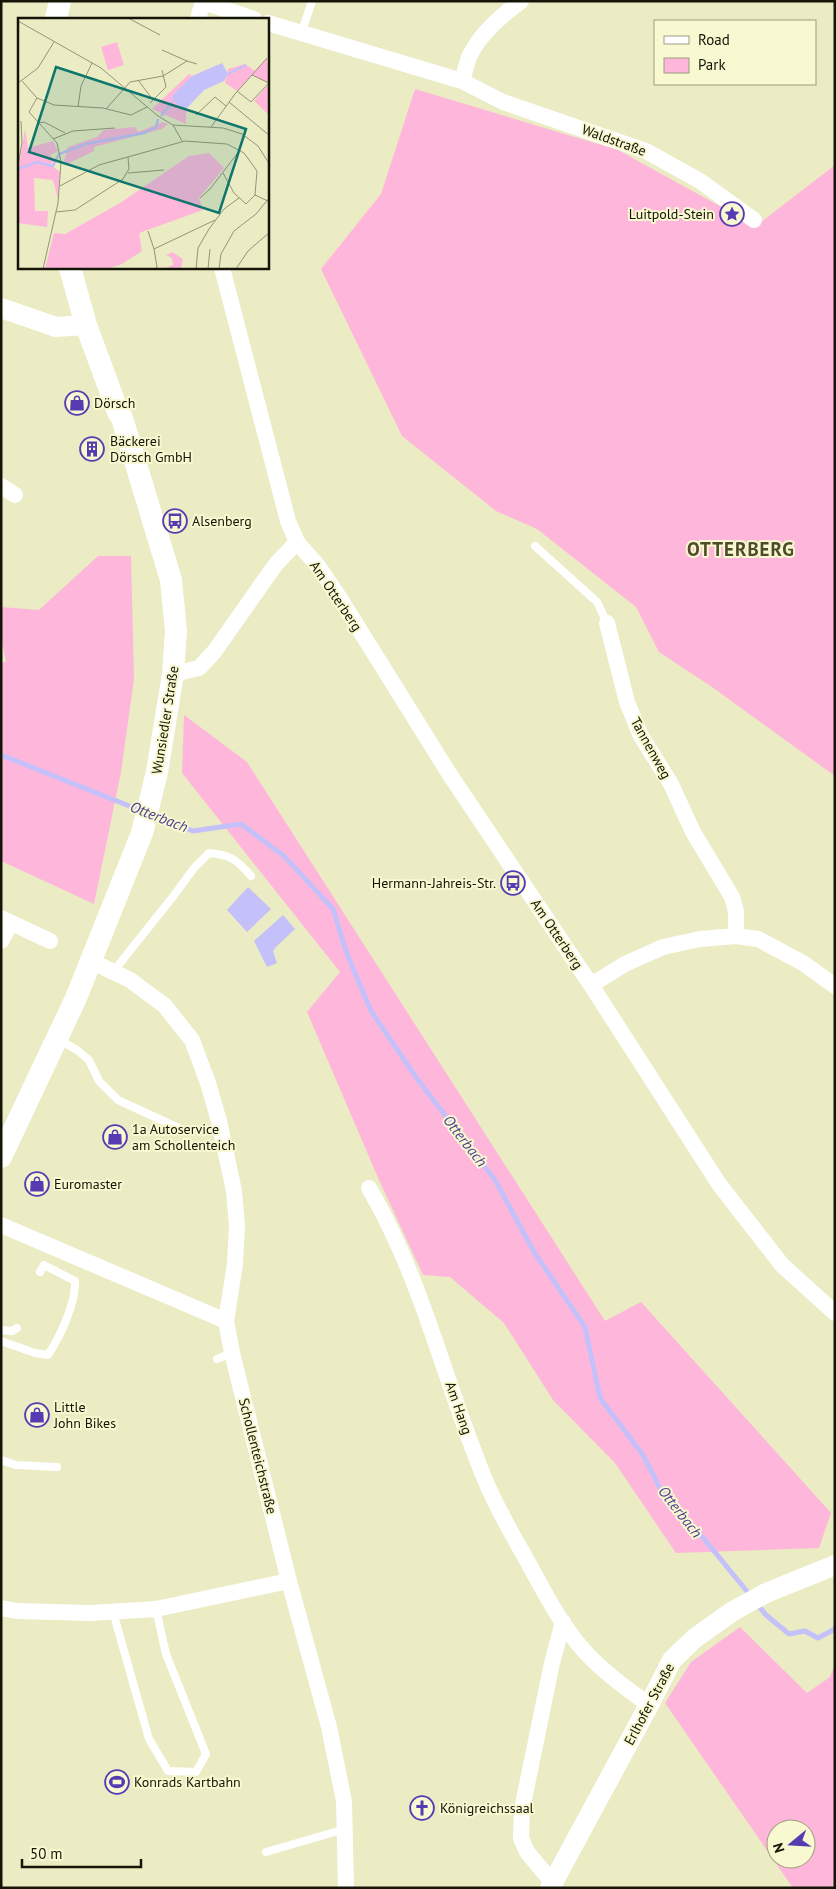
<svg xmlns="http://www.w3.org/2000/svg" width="836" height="1889" font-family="'PT Sans',sans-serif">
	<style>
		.green { fill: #feb7db; fill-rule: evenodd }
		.water { fill: #c4c0f9 }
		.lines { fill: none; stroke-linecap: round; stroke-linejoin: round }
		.stream { stroke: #c4c0f9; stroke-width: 5 }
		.service { stroke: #fff; stroke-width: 8 }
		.minor { stroke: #fff; stroke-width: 16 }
		.tertiary { stroke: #fff; stroke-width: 20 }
		.secondary { stroke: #fff; stroke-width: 22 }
		.labels { text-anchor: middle; stroke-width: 4; stroke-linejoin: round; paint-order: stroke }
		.street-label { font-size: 14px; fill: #151507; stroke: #f8f8d1 }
		.poi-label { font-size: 14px; fill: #151507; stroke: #f8f8d1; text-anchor: start }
		.water-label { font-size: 15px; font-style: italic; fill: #4e4092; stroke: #f8f8d1 }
		.district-label { font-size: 19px; font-weight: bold; letter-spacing: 1px; fill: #4c4c2a; stroke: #f8f8d1 }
		.inset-river { fill: none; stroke: #c4c0f9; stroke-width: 2.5 }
		.inset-road { fill: none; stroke: #959578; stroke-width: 1 }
		.view { fill: #0f766e; fill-opacity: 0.15; stroke: #0f766e; stroke-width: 2.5 }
		.inset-edge { fill: none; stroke: #151507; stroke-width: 2.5 }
	</style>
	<rect width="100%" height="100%" fill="#ebebc4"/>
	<path class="green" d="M415,89l203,61 138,76 79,-61v611l-123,-89 -53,-35 -23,-45 -99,-78 -41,-18 -94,-75 -81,-167 60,-75z
		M98,556h33l3,123 -13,93 -27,132 -93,-43v-197l5,-3 -5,-24v-30l38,3z
		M184,715l63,47 358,559 36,-19 190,211 -12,35 -143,5 -61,-90 -62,-63 -49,-77 -54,-46 -27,-2 -44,-95 -72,-168 33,-40 -158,-199z
		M740,1627l67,66 23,-16 5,-13v224h-42l-128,-185 26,-41zM776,1829h30v30h-30z"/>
	<path class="water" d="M248,887l23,22 -24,23 -20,-22z
		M283,915l12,14 -18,17 -4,5 4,12 -10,4 -13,-26z"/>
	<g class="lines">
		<path class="stream" d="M1,755l141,56
			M152,815l41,16 48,-7 43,32 49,53 14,45 24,57 47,69 77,100 39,72 51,75 15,71 43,57 20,39 28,29 59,72
			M757,1604l9,11 23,19 16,-3 13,7 17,-9"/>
		<path class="service" d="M301,34l11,-33
			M535,546l62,56 10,21
			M113,972l62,-78 19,-26 15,-15c22,2 27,6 42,23
			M58,1039l19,11 12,10 10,21 19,19 67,31
			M1,1330l11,1 5,-3
			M1,1341l34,12 13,2c12,-18 28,-52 27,-74l-31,-16 -4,7
			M217,1359l15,-6
			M1,1460l15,5 41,2
			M113,1612l36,127 19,32 28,1 10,-18 -40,-100 -10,-45
			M266,1852l79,-23"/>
		<path class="minor" d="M203,2l51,17
			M198,19l5,-18
			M268,23l194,58 41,21 143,49 54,30 54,39
			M462,81c3,-8 4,-18 8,-26 11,-22 31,-39 51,-54
			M222,268l66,253 9,21 21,24 23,34 109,175 141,210 128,199 63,81 53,48
			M1,486l14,9
			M607,623l20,79 14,34 30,48 22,48 39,65 4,14v25
			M173,674l26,-6 15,-16 62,-88 21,-22
			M1,918l49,23
			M1,941l10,-18
			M91,961l39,19 34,25 28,35 16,43 11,38 15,70 3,35 -2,38 -9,57 6,32 57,228 40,146 15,74 2,87
			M591,985l34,-21 38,-17 37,-8 36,-3 22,3 45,24 32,23
			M369,1188c54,92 76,197 117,294 12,29 29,57 44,84 18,33 36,68 63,94 17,17 37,31 56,45
			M1,1225l225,96
			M1,1608l16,3 73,2 66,-4 133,-28
			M553,1883l-26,-31 -6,-14 1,-29 30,-146 11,-41"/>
		<path class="tertiary" d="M1,308l55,19 30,-2
			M550,1888l99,-183 23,-45 23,-22 38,-27 33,-18 69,-28"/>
		<path class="secondary" d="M56,19l4,-18
			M1,1157l75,-159 66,-165 15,-61 16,-98 3,-43 -5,-51 -49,-162 -4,-6 -32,-87 -16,-57"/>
	</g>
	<defs>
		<g id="sight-ring" transform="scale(1.25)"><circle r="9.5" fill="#f8f8d1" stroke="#573bb3" stroke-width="1.5"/><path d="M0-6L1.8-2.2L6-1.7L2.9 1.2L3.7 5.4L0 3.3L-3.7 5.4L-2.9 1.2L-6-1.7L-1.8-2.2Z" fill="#573bb3"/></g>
		<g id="shop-ring" transform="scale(1.25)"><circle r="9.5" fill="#f8f8d1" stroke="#573bb3" stroke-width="1.5"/><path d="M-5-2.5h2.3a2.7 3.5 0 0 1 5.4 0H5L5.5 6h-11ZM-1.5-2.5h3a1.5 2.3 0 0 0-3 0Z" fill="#573bb3"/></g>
		<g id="building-ring" transform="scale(1.25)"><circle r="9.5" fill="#f8f8d1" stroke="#573bb3" stroke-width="1.5"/><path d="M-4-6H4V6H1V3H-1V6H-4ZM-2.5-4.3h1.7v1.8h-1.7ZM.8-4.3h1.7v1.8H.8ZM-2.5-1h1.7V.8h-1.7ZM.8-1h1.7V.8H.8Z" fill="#573bb3"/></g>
		<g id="bus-ring" transform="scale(1.25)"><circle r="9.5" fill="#f8f8d1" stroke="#573bb3" stroke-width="1.5"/><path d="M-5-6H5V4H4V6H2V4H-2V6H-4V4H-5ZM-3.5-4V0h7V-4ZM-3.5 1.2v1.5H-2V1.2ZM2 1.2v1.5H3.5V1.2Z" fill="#573bb3"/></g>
		<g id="stadium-ring" transform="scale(1.25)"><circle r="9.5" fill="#f8f8d1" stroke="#573bb3" stroke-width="1.5"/><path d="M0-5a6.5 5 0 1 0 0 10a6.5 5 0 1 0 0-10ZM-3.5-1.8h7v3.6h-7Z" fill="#573bb3"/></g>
		<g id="church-ring" transform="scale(1.25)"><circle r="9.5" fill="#f8f8d1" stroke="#573bb3" stroke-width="1.5"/><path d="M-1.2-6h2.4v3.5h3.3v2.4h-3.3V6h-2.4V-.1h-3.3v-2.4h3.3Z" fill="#573bb3"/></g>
	</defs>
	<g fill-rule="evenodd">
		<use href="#sight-ring" x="732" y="214"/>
		<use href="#shop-ring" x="77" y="403"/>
		<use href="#building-ring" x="92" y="449"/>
		<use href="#bus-ring" x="175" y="521"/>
		<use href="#bus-ring" x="513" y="883"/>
		<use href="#shop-ring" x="115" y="1137"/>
		<use href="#shop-ring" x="37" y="1184"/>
		<use href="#shop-ring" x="37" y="1415"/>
		<use href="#stadium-ring" x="117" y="1782"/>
		<use href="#church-ring" x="422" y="1808"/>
	</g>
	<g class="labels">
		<g class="street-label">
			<text transform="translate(614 140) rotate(20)" y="5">Waldstraße</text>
			<text transform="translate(336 596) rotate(56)" y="5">Am Otterberg</text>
			<text transform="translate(165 720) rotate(-81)" y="5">Wunsiedler Straße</text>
			<text transform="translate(651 748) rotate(61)" y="5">Tannenweg</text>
			<text transform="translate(557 934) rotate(56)" y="5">Am Otterberg</text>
			<text transform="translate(459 1408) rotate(71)" y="5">Am Hang</text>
			<text transform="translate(258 1456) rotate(76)" y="5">Schollenteichstraße</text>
			<text transform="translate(649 1704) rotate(-62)" y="5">Erlhofer Straße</text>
		</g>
		<g class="poi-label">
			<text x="714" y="219" text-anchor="end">Luitpold-Stein</text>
			<text x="94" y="408">Dörsch</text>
			<text x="110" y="446">Bäckerei<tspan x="110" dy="16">Dörsch GmbH</tspan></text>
			<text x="192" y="526">Alsenberg</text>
			<text x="496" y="888" text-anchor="end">Hermann-Jahreis-Str.</text>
			<text x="132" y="1134">1a Autoservice<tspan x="132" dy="16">am Schollenteich</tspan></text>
			<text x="54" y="1189">Euromaster</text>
			<text x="54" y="1412">Little<tspan x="54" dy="16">John Bikes</tspan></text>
			<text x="134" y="1787">Konrads Kartbahn</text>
			<text x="440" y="1813">Königreichssaal</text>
		</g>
		<g class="water-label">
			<text transform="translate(159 817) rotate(21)" y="5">Otterbach</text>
			<text transform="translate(465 1141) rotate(52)" y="5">Otterbach</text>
			<text transform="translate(680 1512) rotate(52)" y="5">Otterbach</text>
		</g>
		<g class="district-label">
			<text x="741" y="556">OTTERBERG</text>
		</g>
	</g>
	<g transform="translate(18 18)">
		<rect width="251" height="251" fill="#ebebc4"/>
		<path d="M99,24l7,23 -16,5 -7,-23zM249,40l2,25 -17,-8 -15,16 -12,-8 3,-14 17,-5 10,7zM171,56l3,2 -17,17 -1,7 6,8 6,1v15l-34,-15zM249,68l2,2v27l-15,-14zM145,104l5,2 -6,5 -68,18v4l-27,13 -3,-3 4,-14 29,-10 7,-7 31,-3 3,5zM7,111l3,19 25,-7 5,10 -8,4 6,7 -7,2 11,8 -2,27 -5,-19 -19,-2 1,33h13l-1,16 -29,-4v-49zM191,135l15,15 -25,30 4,12 -64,23 3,18 -20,13 -15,5h-62l9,-36 11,1 55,-31 69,-47zM154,234l11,7 -2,10h-18l10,-4 -1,-7 -6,-3z" fill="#feb7db"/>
		<path d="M204,45l6,11 -4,7 -20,9 -18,19 -6,-1 -8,-11 3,-4 17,-17z" fill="#c4c0f9"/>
		<path class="inset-river" d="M210,56l18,-9M143,98l13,-16M0,151l19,-7 16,4 6,-12 27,-10 58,-11 12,-6 2,-8"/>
		<path class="inset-road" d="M110,0l32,17M0,3l83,47 57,48 15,9 50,3 19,6 16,12 12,19M144,32l25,11M120,62l15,20M4,63l15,17 17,7 49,3 28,7 16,-8M0,65l20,-15 16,-26M219,73l14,11 18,-19 -17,-8M19,80l-8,14 28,31 4,19 -3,41 -15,66M211,84l41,34M132,85l16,-16 -4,-17M60,89l3,-21 11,-23M88,91l24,-27 33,-6 24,-15 10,3M178,97l19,-18 11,9M21,105l5,-1 21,11M155,107l9,16M193,109l24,-33 32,-36M35,121l20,-8 42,-3M0,148l4,-23 -1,-22M110,155l36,-3M42,168l39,-21 86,-24 42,3 17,9 13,18 -2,24 -9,9 -12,-11 -11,-20M237,177l15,7M182,180l10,-9 30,-39M38,194l19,-2 48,-31 6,-10 -1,-12M130,213l6,18M137,251l2,-2 -3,-18 61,-29M178,251l2,-21 11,-19 15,-20 15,-11M190,251l2,-20M201,251l2,-15 13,-23 22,-17 14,-17M218,251l12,-18 22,-19"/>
		<path class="view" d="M38,49l190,62 -27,84 -190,-61z"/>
		<rect width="251" height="251" class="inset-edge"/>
	</g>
	<rect width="836" height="1889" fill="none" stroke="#151507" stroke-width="5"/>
	<rect x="654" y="20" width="162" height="65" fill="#f8f8d1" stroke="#9d9d80"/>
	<rect x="664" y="36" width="25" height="8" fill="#ffffff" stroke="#9d9d80"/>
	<text x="698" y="45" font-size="15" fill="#151507">Road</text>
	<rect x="664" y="58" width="25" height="15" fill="#feb7db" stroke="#9d9d80"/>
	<text x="698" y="70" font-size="15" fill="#151507">Park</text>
	<g transform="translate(791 1844) rotate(252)"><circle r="24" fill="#f8f8d1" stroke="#9d9d80"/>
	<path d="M0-4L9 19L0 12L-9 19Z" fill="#573bb3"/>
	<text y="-8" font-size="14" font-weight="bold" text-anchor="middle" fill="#151507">N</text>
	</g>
	<path d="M22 1859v8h119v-8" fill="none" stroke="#151507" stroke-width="2.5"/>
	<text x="30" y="1859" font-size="15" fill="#151507" stroke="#f8f8d1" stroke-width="4" paint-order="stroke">50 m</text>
</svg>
